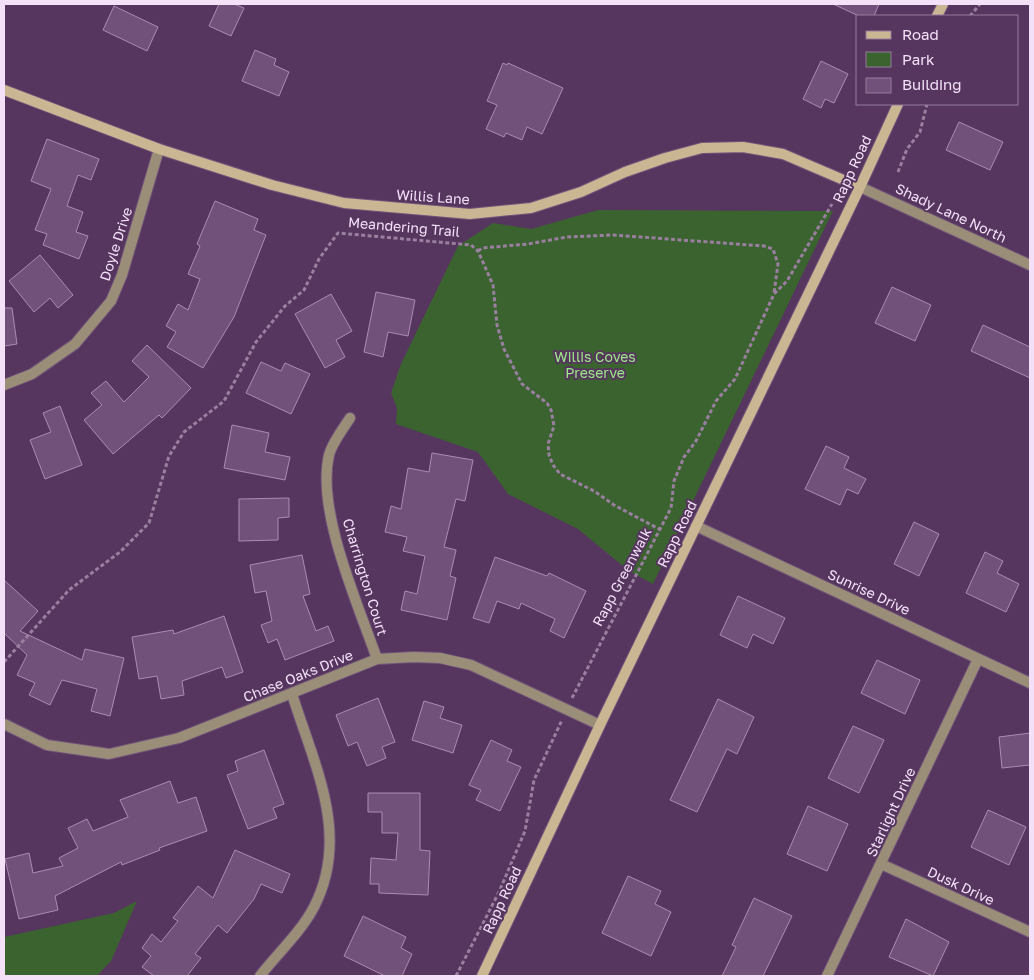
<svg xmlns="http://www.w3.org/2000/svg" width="1034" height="980" font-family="'Golos Text',sans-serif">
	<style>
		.green { fill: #3b6330 }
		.building { fill: #715079; stroke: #ad8ab6 }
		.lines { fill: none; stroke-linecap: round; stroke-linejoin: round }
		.street-casing { stroke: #72557a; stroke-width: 12 }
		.secondary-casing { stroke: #72557a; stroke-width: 12 }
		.path { stroke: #9a7fa0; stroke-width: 3; stroke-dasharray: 4 2.5; stroke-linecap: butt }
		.street { stroke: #9b8e78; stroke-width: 10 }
		.secondary { stroke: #cbb694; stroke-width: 10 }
		.labels { text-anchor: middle; stroke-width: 4; stroke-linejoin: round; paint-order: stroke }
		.street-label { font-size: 14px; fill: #f4e1f9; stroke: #56365e }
		.park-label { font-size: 14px; fill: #9be986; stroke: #56365e }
	</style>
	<rect width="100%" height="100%" fill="#56365e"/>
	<path class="green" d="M598,210l235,1 -180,373 -24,-13 -51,-42 -70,-35 -30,-42 -82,-28 1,-16 -6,-15 10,-29 57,-118 35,-23 38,6z
		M137,901l-26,60 -14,15h-93v-39l110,-24z"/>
	<path class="building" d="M219,4h15l10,4 -13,28 -22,-10z
		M833,4h46l-5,12h-15z
		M114,6l44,21 -11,24 -44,-21z
		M255,50l21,9 -2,6 15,7 -10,24 -37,-15z
		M821,61l27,13 -14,29 -9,-4 -4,9 -18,-9z
		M503,63l4,2 1,-2 55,25 -21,46 -15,-7 -5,13 -16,-7 -2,4 -18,-8 11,-24 -10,-4z
		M959,122l44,20 -13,28 -44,-20z
		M47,139l52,20 -8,21 -13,-5 -11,31 16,6 -7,20 12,4 -9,23 -36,-14 4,-11 -12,-4 16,-41 -20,-8z
		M215,201l43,18 -4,11 12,5 -32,82 -31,51 -36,-21 9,-15 -10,-6 12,-22 10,6 12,-31 -12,-5 12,-28 -3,-2z
		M40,255l33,40 -15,13 -8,-10 -16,14 -25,-31z
		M892,287l39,18 -16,36 -40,-18z
		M376,292l39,8 -7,36 -20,-4 -5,25 -19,-5z
		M331,294l21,37 -16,9 9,17 -20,11 -30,-54z
		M4,308h8l5,36 -13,2z
		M983,325l47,22v31l-59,-27z
		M147,345l44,43 -29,30 -3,-3 -46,39 -29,-34 18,-15 -11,-12 15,-12 18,21 25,-25 -17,-16z
		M261,362l20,9 4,-8 25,11 -19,40 -45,-21z
		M60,406l22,59 -37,14 -15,-39 21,-8 -8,-19z
		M232,425l37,8 -4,19 25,5 -5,23 -61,-12z
		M826,446l23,11 -5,11 22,11 -8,15 -11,-5 -7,16 -35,-16z
		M432,453l41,7 -8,41 -9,-2 -12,48 12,3 -6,26 6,2 -9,42 -46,-10 4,-19 12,3 8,-38 -22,-5 4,-14 -22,-5 6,-26 10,3 7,-41 21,4z
		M289,498v19l-11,1v22l-39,1v-42z
		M914,522l25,12 -20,42 -25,-12z
		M985,552l18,9 -6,12 22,11 -13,28 -40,-19z
		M302,555l8,39 -7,2 13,35 12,-5 6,15 -49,19 -8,-21 -9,4 -7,-18 11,-4 -6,-30 -11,2 -5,-28z
		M495,557l52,19 2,-3 37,18 -22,47 -14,-7 5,-12 -34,-16 -2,6 -22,-8 -8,22 -16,-5z
		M4,580l34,31 -18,20 62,29 3,-11 39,9 -14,58 -19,-5 6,-22 -35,-9 -12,25 -21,-10 6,-12 -18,-8 10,-20 -23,-22z
		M738,596l47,22 -12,26 -20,-10 -6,14 -27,-13z
		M224,616l19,56 -17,6 -4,-11 -40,14 2,14 -23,4 -4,-23 -18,3 -7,-42 41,-7 1,4z
		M877,660l43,20 -15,34 -44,-21z
		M378,698l17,44 -13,5 4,11 -19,8 -10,-24 -9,4 -12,-31z
		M718,699l36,18 -17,37 -10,-5 -30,63 -27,-12z
		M424,701l20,6 -4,11 22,7 -9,28 -41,-13z
		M853,726l31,14 -25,53 -31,-15z
		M1030,733v32l-28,3 -3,-31z
		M491,740l21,10 -5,11 14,6 -21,44 -24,-11 5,-10 -12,-5z
		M264,750l20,54 -11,4 4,10 -29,11 -21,-54 11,-4 -3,-10z
		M170,781l8,22 18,-6 11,34 -48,17 1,2 -38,15 -1,-3 -66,34 3,14 -39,9 -14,-60 24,-6 4,20 30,-7 -4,-8 19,-10 -10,-20 19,-9 6,12 35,-14 -8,-17z
		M368,793h52v57l10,1 -2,44 -49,-2v-9h-9l1,-26 25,2 2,-27h-16v-21h-14z
		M808,806l40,18 -21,47 -40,-17z
		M988,810l38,17 -17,38 -38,-18z
		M235,850l55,24 -8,19 -21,-9 -7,15 -27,34 -9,-8 -23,29 6,4 -14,18h-33l-12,-9 9,-11 -9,-8 10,-14 9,8 17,-21 -5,-3 25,-32 15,12z
		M628,876l33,15 -6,13 16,8 -20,44 -49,-23z
		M754,898l38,18 -29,60h-41l14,-29 -4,-2z
		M363,916l43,21 -5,11 11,6 -10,22h-17l-41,-20z
		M906,919l43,23 -16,34 -44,-19z"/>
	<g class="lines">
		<g class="street-casing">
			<path id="street" d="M860,187l170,78
				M4,385l28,-11 43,-30 36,-43 11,-26 37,-126
				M350,418c-7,11 -18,25 -21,37 -13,56 29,149 48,204
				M696,526l334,157
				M4,724l43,21 62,9 70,-16 198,-79 37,-2 26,1 31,7 129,60
				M881,864l149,68
				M260,976c17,-22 41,-44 54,-69 37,-72 0,-142 -22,-213
				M827,976l151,-317"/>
		</g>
		<g class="secondary-casing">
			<path id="secondary" d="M937,16l6,-12
				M4,90l155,59 113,36 72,18 126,11 61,-6 50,-16 44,-20 40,-14 37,-10 41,-1 40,7 77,33
				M482,976l118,-251 260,-538 38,-83"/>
		</g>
		<path class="path" d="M970,16l10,-12
			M898,172l9,-23 13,-17 7,-28
			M478,251l4,-3 46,-4 39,-7 46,-2 151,11 9,3 5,15 -4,29
			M4,662l65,-72 51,-38 29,-29 20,-67 15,-24 40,-31 32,-59 29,-36 19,-16 15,-31 19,-26 133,12 7,6 15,34 4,40 7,24 18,35 25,19 4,7 3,16 -6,18 1,11 4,10 7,9 34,17 20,14 45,24
			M572,698l99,-190 3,-27 10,-24 12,-16 20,-40 19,-22 39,-85 13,-13 45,-77
			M456,976l43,-84 26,-61 9,-51 28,-60"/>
		<use href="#street" class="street"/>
		<use href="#secondary" class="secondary"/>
	</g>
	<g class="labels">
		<g class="street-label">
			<text transform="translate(852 169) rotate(-65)" y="5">Rapp Road</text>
			<text transform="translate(433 197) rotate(4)" y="5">Willis Lane</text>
			<text transform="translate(951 213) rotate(25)" y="5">Shady Lane North</text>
			<text transform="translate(404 227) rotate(5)" y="5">Meandering Trail</text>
			<text transform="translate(116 244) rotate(-72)" y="5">Doyle Drive</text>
			<text transform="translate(677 534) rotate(-64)" y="5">Rapp Road</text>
			<text transform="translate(365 577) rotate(73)" y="5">Charrington Court</text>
			<text transform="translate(622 577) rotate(-62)" y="5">Rapp Greenwalk</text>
			<text transform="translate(869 592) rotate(25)" y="5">Sunrise Drive</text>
			<text transform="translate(298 676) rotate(-22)" y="5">Chase Oaks Drive</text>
			<text transform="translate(891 812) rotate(-65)" y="5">Starlight Drive</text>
			<text transform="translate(961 886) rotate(25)" y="5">Dusk Drive</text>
			<text transform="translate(502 900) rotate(-65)" y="5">Rapp Road</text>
		</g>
		<g class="park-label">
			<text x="595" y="362">Willis Coves<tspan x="595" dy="16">Preserve</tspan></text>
		</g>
	</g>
	<rect width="1034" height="980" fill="none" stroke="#f4e1f9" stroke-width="10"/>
	<rect x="856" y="15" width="162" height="90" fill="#56365e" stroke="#957a9c"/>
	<rect x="866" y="31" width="25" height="8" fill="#cbb694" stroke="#957a9c"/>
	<text x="902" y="40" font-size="15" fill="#f4e1f9">Road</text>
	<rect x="866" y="52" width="25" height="15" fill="#3b6330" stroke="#957a9c"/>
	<text x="902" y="65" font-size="15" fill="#f4e1f9">Park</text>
	<rect x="866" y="78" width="25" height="15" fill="#715079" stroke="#957a9c"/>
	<text x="902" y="90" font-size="15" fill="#f4e1f9">Building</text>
</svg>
